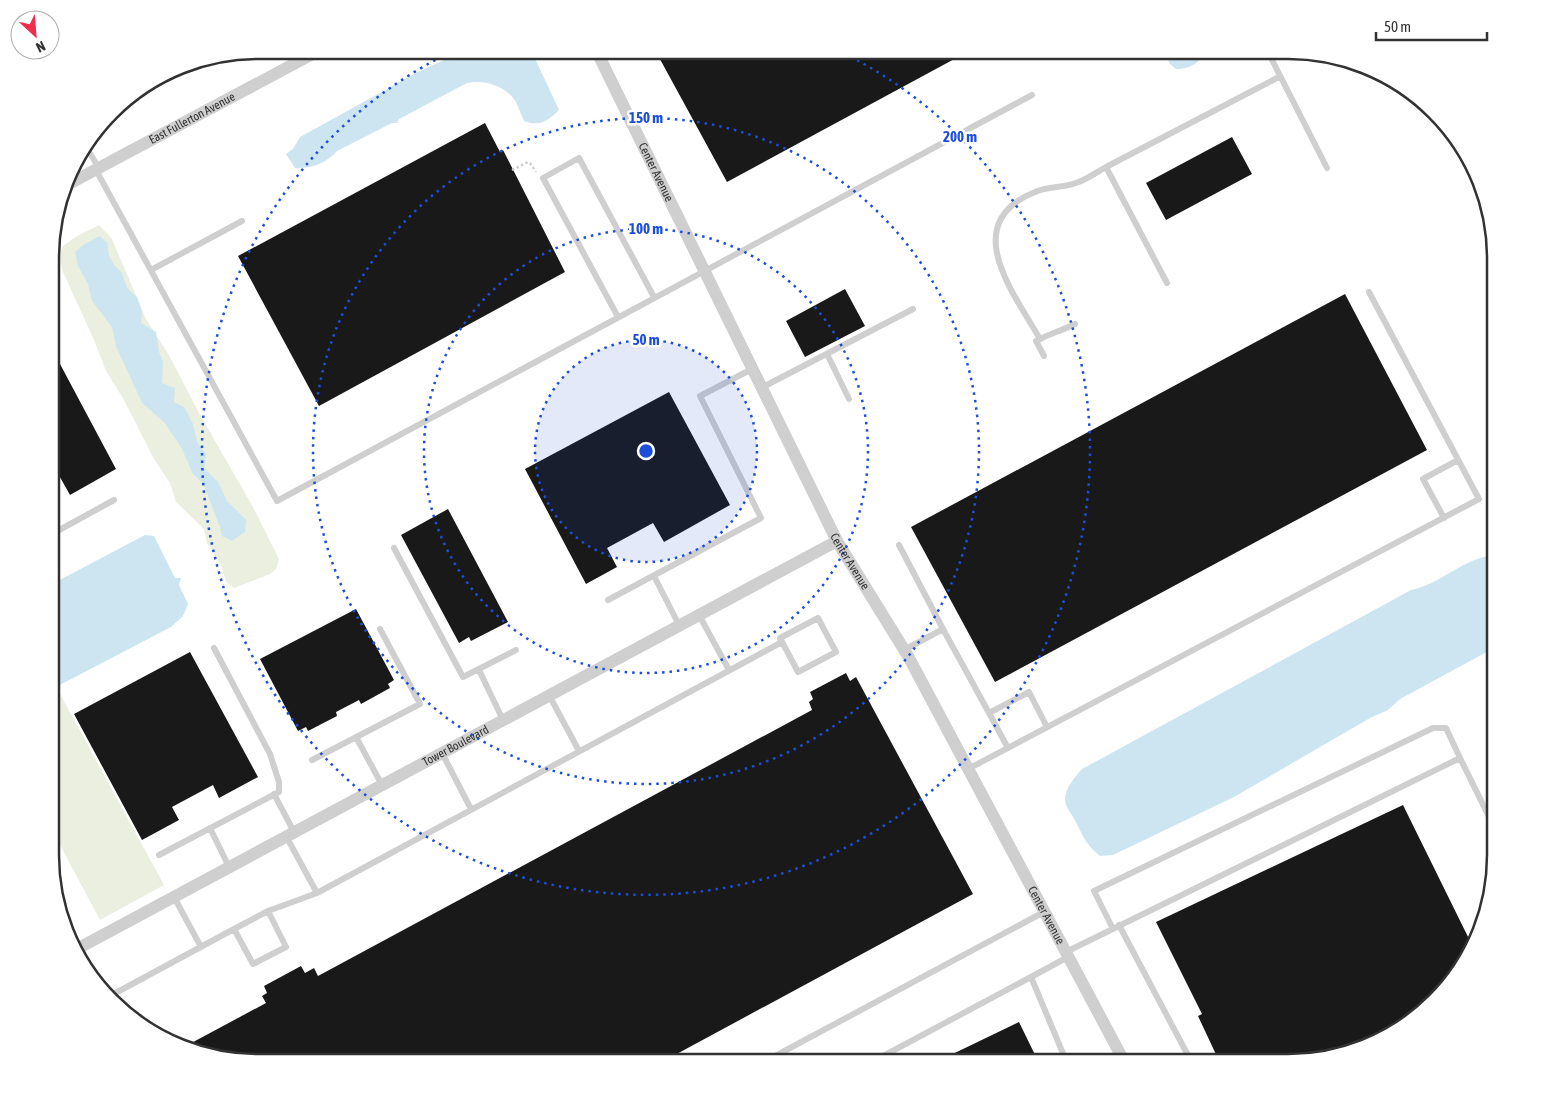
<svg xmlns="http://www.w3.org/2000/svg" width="1546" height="1113" font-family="'Asap Condensed',sans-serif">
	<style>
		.green { fill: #eaefe0 }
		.water { fill: #cce5f0 }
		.building { fill: #191919 }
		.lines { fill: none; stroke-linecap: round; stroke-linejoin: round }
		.path { stroke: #cfcfcf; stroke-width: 2.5; stroke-dasharray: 2.5 2.5; stroke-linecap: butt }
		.lane { stroke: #cfcfcf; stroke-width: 6 }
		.street { stroke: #cfcfcf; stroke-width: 12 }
		.ring { fill: none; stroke: #1d4ed8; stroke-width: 2.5; stroke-dasharray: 2.5 5 }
		.labels { text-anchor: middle; stroke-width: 5; stroke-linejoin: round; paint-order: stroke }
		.street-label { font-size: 12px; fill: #323232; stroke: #fff }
		.rim { fill: none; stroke: #323232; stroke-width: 2.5 }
		.centre { fill: #1d4ed8; stroke: #fff; stroke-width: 2.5 }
		.ring-label { font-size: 15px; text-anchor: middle; font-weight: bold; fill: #1d4ed8; stroke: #fff; stroke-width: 5; stroke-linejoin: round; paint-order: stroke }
	</style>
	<rect width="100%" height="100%" fill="#fff"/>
	<path class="green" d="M99,225l13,14 34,80 24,38 29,56 54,94 26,52 -3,10 -6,5 -36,14 -8,-6 -4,-15 -15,-24 -3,-14 -28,-27 -6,-19 -16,-24 -30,-59 -18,-29 -12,-31 -31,-68 -4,-15 4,-11 14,-10z
		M59,692l105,193 -64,35 -48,-90v-134z"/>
	<path class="water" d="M466,50h65l28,60c-11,11 -20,17 -35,11 -3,-6 -5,-13 -8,-19 -10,-16 -31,-23 -49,-19l-68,36 -2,4h-5l-55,28c-10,12 -26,18 -42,17l-9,-14 7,-5 7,-12 118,-65z
		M1163,50h44c-7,13 -17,19 -31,19l-6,-5z
		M100,236l7,7 2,13 5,9 8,8 5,15 10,9 5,14 -1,12 15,9 3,20 4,10 -1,21 13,5 -1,14 10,5 9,17 4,18 9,12 -2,14 14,14 9,19 19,19 -1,12 -13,9 -10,-5 -2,-9 -17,-44 -10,-9 -12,-27 -17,-25 -22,-19 -26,-57 -4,-19 -20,-26 -4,-17 -10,-18 -3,-14 8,-7z
		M145,535l9,1 21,42h6l-2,7 9,19 -5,12 -12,11 -119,62v-105z
		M1493,555l3,1v91l-96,52 -12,11 -18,8 -136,79 -121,58 -13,1c-13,-11 -16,-17 -23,-32 -3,-6 -7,-11 -10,-17 -7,-14 7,-29 15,-38l329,-179c30,-6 51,-31 82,-35z"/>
	<path class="building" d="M655,50h316l-244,132z
		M485,123l15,29 3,-2 62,122 -246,134 -81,-150z
		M1232,137l20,37 -86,46 -20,-37z
		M845,289l20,37 -60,31 -19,-36z
		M1345,294l82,156 -432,232 -84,-155z
		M52,349l64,120 -46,26 -14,-25 -4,3z
		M669,392l61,113 -66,37 -11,-19 -46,25 10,19 -31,17 -61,-115z
		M448,509l60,113 -37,19 -2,-4 -10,6 -58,-108z
		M356,609l38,71 -6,4 2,4 -29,16 -2,-4 -23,12 1,4 -29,15 -2,-4 -8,4 -38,-72z
		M190,652l68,125 -39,21 -6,-13 -41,22 7,13 -37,20 -68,-126z
		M846,673l4,8 6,-4 117,217 -313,169h-415l-63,-15 84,-45 -4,-7 5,-3 -3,-7 37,-20 4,7 9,-5 4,8 494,-266 -3,-8 4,-3 -3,-7z
		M1403,805l70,142 -20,35 -73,59 -92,22h-68l-22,-47 4,-2 -46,-92z
		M1019,1022l20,41h-105z"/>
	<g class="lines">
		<path class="path" d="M512,170l16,-8 2,1 6,9"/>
		<path class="lane" d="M1267,50l60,118
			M86,147l13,21
			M96,170l181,331 755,-406
			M151,270l91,-49
			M1167,283l-61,-116 173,-90
			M618,317l-75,-139 36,-20 75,139
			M1040,339c12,-6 23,-9 35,-15
			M827,354l22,45
			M1044,356l-8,-15 4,-2c-27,-47 -82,-116 -5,-147 13,-6 28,-4 41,-9 10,-3 21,-11 30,-16
			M761,388l152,-79
			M1444,518l-21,-39 35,-19
			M52,534l62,-34
			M899,545l44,84
			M394,548l69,129 53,-27
			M654,576l25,49
			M608,600l153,-82 -61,-122 52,-27
			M699,615l30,55
			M818,618l18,34 -38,20 -18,-34z
			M904,650l39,-21 46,84
			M479,670l24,50
			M549,695l30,56
			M356,737l26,48
			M1008,748l-19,-35 40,-21 18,35
			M442,753l29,56
			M312,760l108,-56 -40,-75
			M968,769l511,-270 -110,-207
			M274,794l20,38
			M210,828l19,39
			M286,836l31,57 465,-251
			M159,855l120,-63v-10l-9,-28 -56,-106
			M53,885l4,8h-1
			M174,897l27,50
			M268,911l18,36 -33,17 -19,-35z
			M268,911l49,-18
			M1119,925l73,138
			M1113,929l-19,-38 339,-163h13l14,30
			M1066,952l394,-194 36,73
			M110,996l124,-67
			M762,1063l282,-151
			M870,1063l161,-86
			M1067,1063l-36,-86 37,-20"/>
		<g class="street">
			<path id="s1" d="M596,50l241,491 71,115 217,407"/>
			<path id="s2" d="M65,186l255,-136"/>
			<path id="s3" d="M75,950l762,-409"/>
		</g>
	</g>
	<circle cx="646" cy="451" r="111" fill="#1d4ed8" fill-opacity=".12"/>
	<g class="ring">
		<circle cx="646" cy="451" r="111"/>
		<circle cx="646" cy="451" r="222"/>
		<circle cx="646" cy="451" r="333"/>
		<path d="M837 50A444 444 0 1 1 455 50"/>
	</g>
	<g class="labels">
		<g class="street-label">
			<text dy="4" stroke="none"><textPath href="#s2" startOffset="144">East Fullerton Avenue</textPath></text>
			<text dy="4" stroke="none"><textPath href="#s1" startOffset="136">Center Avenue</textPath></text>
			<text dy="4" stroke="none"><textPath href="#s1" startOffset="571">Center Avenue</textPath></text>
			<text dy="4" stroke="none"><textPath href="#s3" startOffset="432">Tower Boulevard</textPath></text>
			<text dy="4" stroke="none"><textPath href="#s1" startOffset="976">Center Avenue</textPath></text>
		</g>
	</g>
	<path d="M0 0H1546V1113H0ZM258 59H1288A199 199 0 0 1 1487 258V855A199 199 0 0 1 1288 1054H258A199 199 0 0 1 59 855V258A199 199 0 0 1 258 59Z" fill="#fff" fill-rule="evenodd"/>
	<path class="rim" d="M258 59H1288A199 199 0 0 1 1487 258V855A199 199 0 0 1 1288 1054H258A199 199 0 0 1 59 855V258A199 199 0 0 1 258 59Z"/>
	<circle cx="646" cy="451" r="8" class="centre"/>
	<g class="ring-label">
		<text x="646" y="123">150 m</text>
		<text x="960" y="142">200 m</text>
		<text x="646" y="234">100 m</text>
		<text x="646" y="345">50 m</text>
	</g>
	<g transform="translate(35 35) rotate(154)"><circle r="24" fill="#ffffff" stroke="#adadad"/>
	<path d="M0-4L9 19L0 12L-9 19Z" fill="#f12d4d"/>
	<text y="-8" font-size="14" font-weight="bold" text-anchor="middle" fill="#323232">N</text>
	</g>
	<path d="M1376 32v8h111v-8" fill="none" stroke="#323232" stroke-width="2.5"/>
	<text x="1384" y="32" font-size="15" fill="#323232" stroke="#ffffff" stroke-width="4" paint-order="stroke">50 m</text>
</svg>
